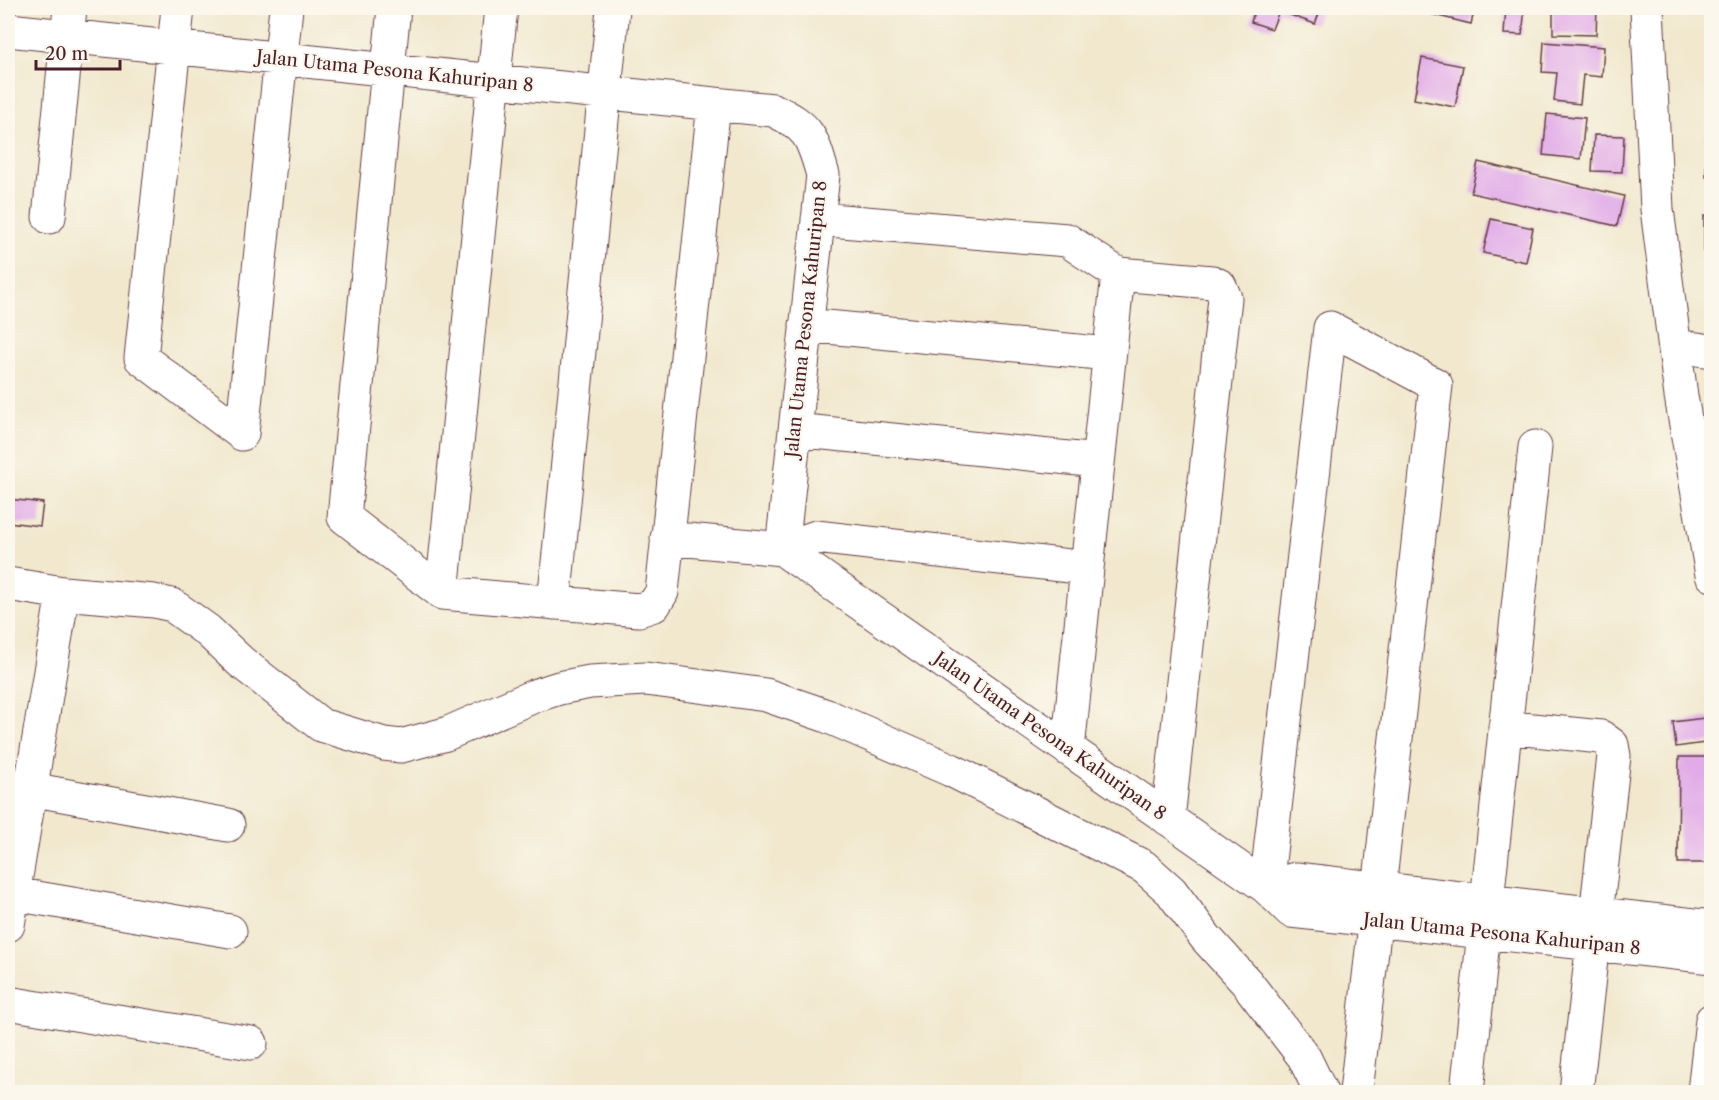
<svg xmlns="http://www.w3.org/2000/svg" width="1719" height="1100" font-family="'Libre Caslon Text',serif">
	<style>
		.building { fill: #e1aae8 }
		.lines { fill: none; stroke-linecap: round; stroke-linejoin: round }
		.minor-casing { stroke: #633d43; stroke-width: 35 }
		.minor { stroke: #fff; stroke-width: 33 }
		.labels { text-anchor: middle; stroke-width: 4.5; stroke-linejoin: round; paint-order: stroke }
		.street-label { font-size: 18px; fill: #4a1f2b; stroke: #fbf7ec }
	</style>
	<rect width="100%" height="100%" fill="#fbf7ec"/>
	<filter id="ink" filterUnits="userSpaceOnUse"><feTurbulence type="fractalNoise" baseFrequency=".0167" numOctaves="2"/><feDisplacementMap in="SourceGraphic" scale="12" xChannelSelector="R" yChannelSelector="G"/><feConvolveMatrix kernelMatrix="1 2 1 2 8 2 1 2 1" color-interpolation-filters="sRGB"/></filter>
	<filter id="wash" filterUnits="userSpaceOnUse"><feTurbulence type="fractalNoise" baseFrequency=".008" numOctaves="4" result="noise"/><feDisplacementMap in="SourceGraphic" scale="24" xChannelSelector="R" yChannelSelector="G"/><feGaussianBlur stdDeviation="1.35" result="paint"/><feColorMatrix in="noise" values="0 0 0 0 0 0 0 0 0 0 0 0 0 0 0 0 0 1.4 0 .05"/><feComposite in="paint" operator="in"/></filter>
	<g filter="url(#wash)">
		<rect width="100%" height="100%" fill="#f1e8ce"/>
		<g id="blocks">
			<path class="building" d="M1255,8h66l-6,16 -36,-13 -7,18 -21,-7z
				M1423,8h52l-4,16 -49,-12z
				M1506,8h19l-3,27 -18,-1z
				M1553,8h44l-1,27 -43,-1z
				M1544,42l60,5 -2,30 -19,-2 -3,29 -26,-3 3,-28 -15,-1z
				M1422,58l41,8 -8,41 -41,-8z
				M1547,114l38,4 -4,41 -38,-4z
				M1594,135l30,1 -2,36 -30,-1z
				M1706,135h6v42h-6z
				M1478,162l146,34 -7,30 -146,-33z
				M1704,216h8v43h-8z
				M1491,219l42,9 -7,34 -43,-9z
				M8,499l35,4 -3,23 -32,-4z
				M1712,717v25l-36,5 -3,-25z
				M1679,757h33v106h-34z"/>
		</g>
	</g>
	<g filter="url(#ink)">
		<use href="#blocks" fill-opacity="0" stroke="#633d43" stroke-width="1.5"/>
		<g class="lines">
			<g class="minor-casing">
				<path id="minor" d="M178,8l-37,350 101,76 44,-426
					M394,8l-50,509 98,76 197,17 15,-5 8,-13 52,-488
					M1647,8l10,201 24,187 31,179
					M8,30l765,80c37,17 39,27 50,65l-41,374
					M49,217l21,-209
					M818,219l249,21 51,34 94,8 8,4 5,12 -57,521
					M806,325l303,29
					M1675,346l37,5
					M795,430l303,31
					M667,538l115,11 34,-12 271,31
					M782,549l484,338 25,24 421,46
					M8,584l55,9 91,8 18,4 36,26 33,31 80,63 63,19 17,2 45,-12 88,-38 25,-8 31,-6 56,-3 120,16 61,21 124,54 193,97 27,24 35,47 41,45 57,74 17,35
					M442,593l59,-585
					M554,603l59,-594
					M1505,727l96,10 11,8 2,11 -38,336
					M1068,749l50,-475
					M8,785l220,40
					M1266,887l64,-559 106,57 -80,707
					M1266,887l30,-8 416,48
					M8,893l222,38
					M1487,901l48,-454
					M8,925l55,-332
					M8,1003l243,40
					M1467,1092l17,-160
					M1704,1092l8,-72"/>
			</g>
			<use href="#minor" class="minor"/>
		</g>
	</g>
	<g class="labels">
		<g class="street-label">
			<text transform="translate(395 71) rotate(6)" y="6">Jalan Utama Pesona Kahuripan 8</text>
			<text transform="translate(806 319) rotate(-84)" y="6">Jalan Utama Pesona Kahuripan 8</text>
			<text transform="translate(1050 736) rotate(35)" y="6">Jalan Utama Pesona Kahuripan 8</text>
			<text transform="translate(1502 934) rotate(6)" y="6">Jalan Utama Pesona Kahuripan 8</text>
		</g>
	</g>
	<rect width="1719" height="1100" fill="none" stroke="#fbf7ec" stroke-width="30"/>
	<path d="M36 60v9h84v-9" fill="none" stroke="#4a1f2b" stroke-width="3"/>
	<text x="45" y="60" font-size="18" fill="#4a1f2b" stroke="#fbf7ec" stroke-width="4.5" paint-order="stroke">20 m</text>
</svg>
